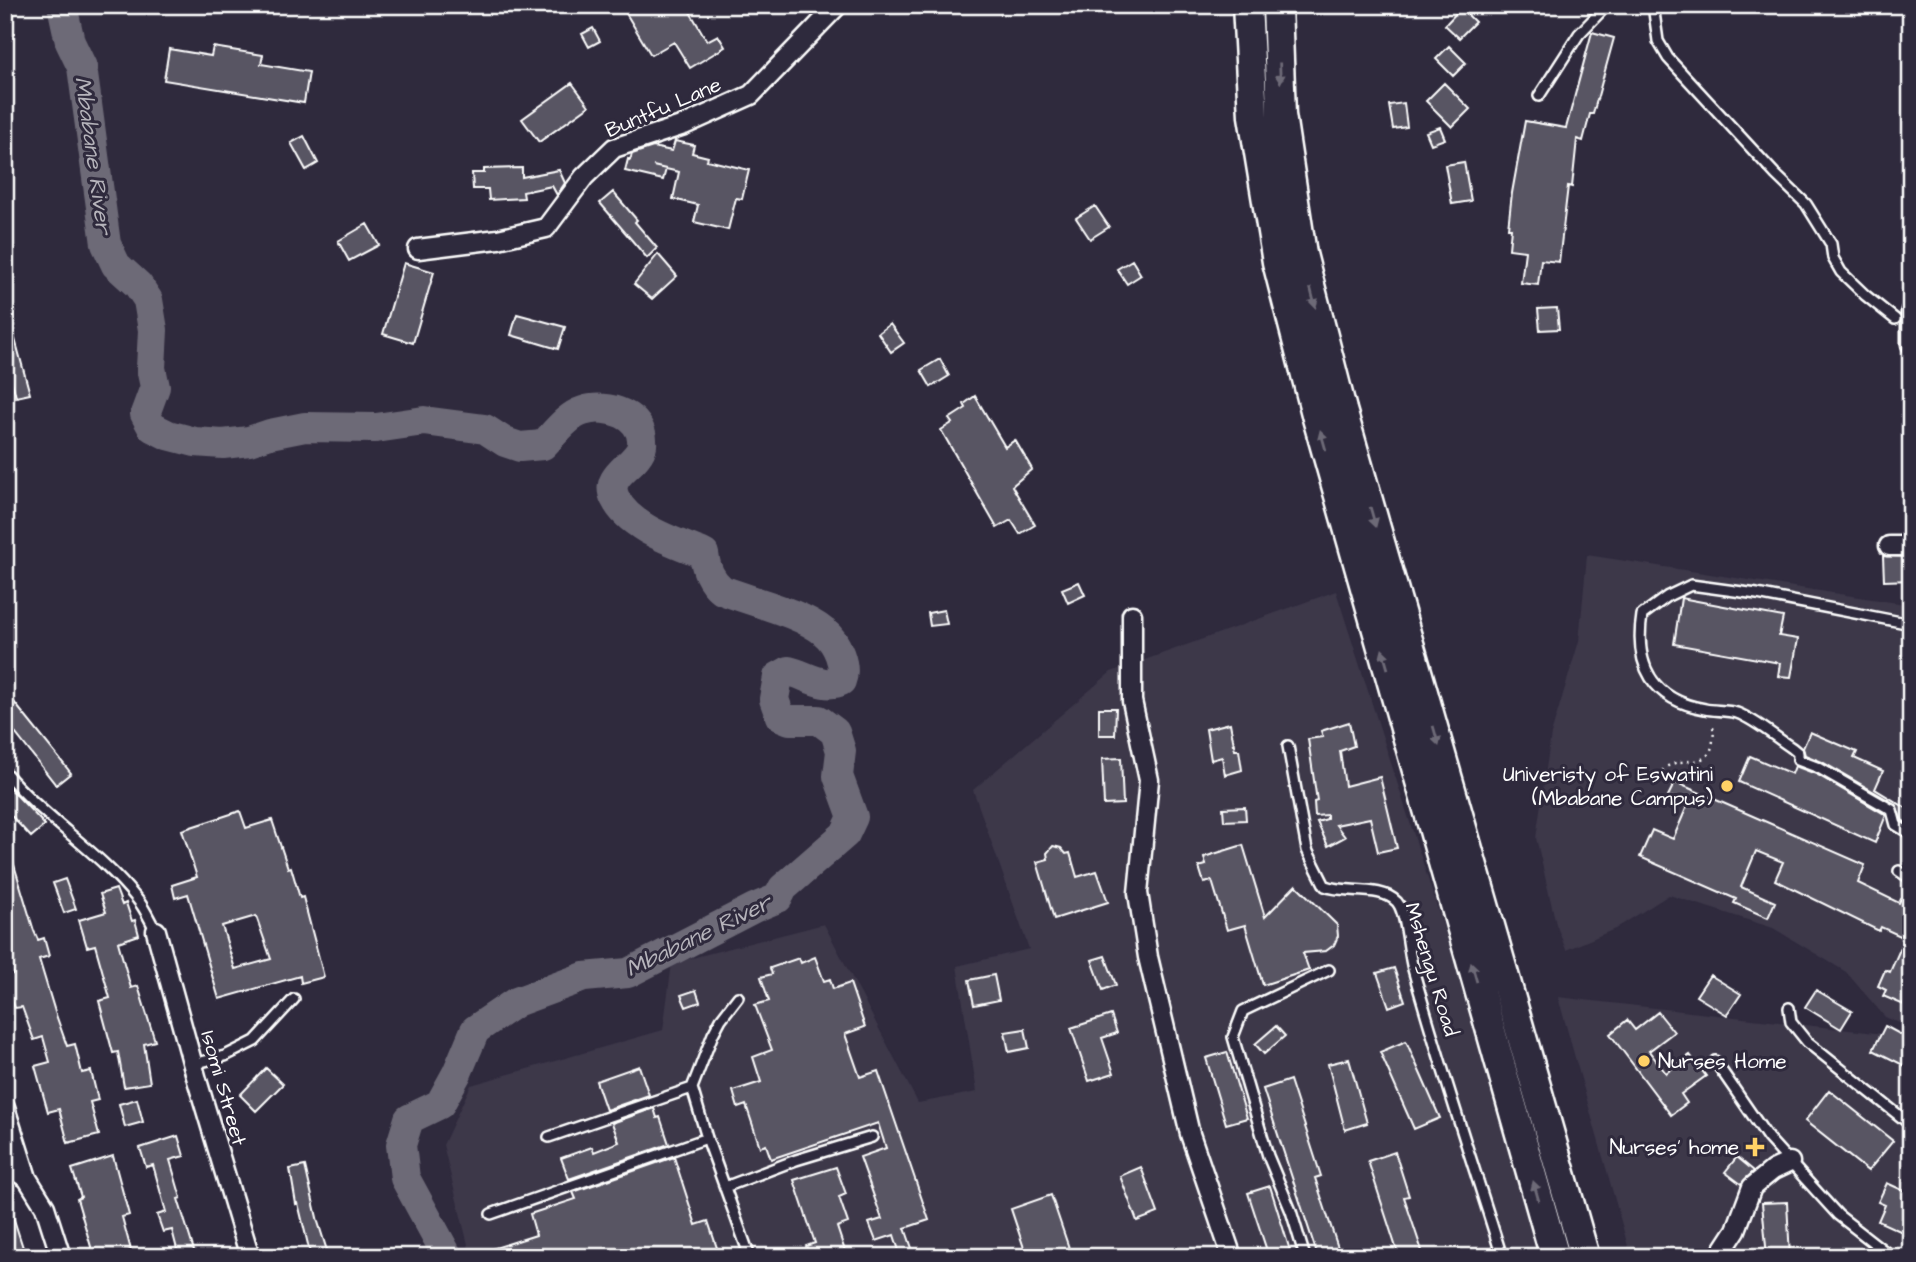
<svg xmlns="http://www.w3.org/2000/svg" width="1916" height="1262" font-family="'Architects Daughter',sans-serif">
	<style>
		.built { fill: #3c3749 }
		.lines { fill: none; stroke-linecap: round; stroke-linejoin: round }
		.river { stroke: #6d6a77; stroke-width: 30 }
		.building { fill: #595564; stroke: #fff; stroke-width: 2; fill-rule: evenodd }
		.lane-casing { stroke: #fff; stroke-width: 14 }
		.street-casing { stroke: #fff; stroke-width: 23 }
		.primary-casing { stroke: #fff; stroke-width: 33 }
		.path { stroke: #fff; stroke-width: 2.5; stroke-dasharray: 2 5; stroke-linecap: butt }
		.lane { stroke: #2f2a3d; stroke-width: 9 }
		.street { stroke: #2f2a3d; stroke-width: 18 }
		.primary { stroke: #2f2a3d; stroke-width: 28 }
		.oneway { fill: #6d6a77 }
		.poi-dot { fill: #ffd166; stroke: #2f2a3d; stroke-width: 2.5 }
		.labels { text-anchor: middle; stroke-width: 6; stroke-linejoin: round; paint-order: stroke }
		.street-label { font-size: 21px; fill: #fff; stroke: #2f2a3d }
		.poi-label { font-size: 21px; fill: #fff; stroke: #2f2a3d; text-anchor: end }
		.water-label { font-size: 23px; font-style: italic; fill: #b6b4bb; stroke: #2f2a3d }
	</style>
	<rect width="100%" height="100%" fill="#2f2a3d"/>
	<filter id="ink" filterUnits="userSpaceOnUse"><feTurbulence type="fractalNoise" baseFrequency=".0143" numOctaves="2"/><feDisplacementMap in="SourceGraphic" scale="14" xChannelSelector="R" yChannelSelector="G"/><feConvolveMatrix kernelMatrix="1 2 1 2 8 2 1 2 1" color-interpolation-filters="sRGB"/></filter>
	<g filter="url(#ink)">
		<path class="built" d="M1587,555l324,50v423l-26,-11 -39,-45 -73,-44 -104,-33 -54,34 -49,21 -10,-26 -20,-86 15,-104 28,-93z
			M1336,591l213,666h-1078l-28,-112 28,-60 192,-55 9,-67 152,-39 94,179 59,-11 -20,-126 72,-17 -56,-159 138,-118z
			M1558,997l353,40v220h-280z"/>
		<g class="lines">
			<path class="river" d="M62,5l8,37 12,25 24,177 10,21 22,20 10,15 5,30 -2,38 4,19 -10,27 7,13 16,8 27,7 28,2 26,-3 21,-7 35,-7 71,1 48,-7 61,8 20,13 15,5 23,-2c12,-12 24,-29 40,-34 24,-8 62,4 59,34 -3,20 -39,29 -27,53 14,30 60,44 89,56 2,15 6,26 18,36 28,11 80,23 102,42 13,10 23,34 17,49 -17,8 -35,-6 -52,-10l-11,6 -4,22 6,17 10,4h29l16,12 6,19 -3,25 15,41 -8,17 -62,54 -5,10 -24,10 -126,65 -44,4 -68,25 -41,28 -18,43 -17,31 -31,15 -8,26 4,33 43,79"/>
		</g>
		<path class="building" d="M621,5h65l21,36 11,-6 7,12 -35,21 -16,-26 -23,13z
			M1461,8l14,14 -16,16 -14,-13z
			M593,28l7,13 -11,6 -7,-13z
			M1592,32l22,6 -21,76h-3l-7,27 -6,-2 -5,48 -4,-1 -9,76 -18,-2 -3,25 -17,-2 4,-32 -16,-2 2,-21h-3l4,-35 13,-72 41,7z
			M1449,46l17,17 -13,13 -17,-17z
			M213,47l50,8 -2,9 48,8 -5,31 -140,-23 5,-31 42,7z
			M572,83l17,23 -50,36 -17,-23z
			M1444,83l26,26 -18,18 -26,-26z
			M1404,103l3,24 -14,2 -4,-24z
			M1440,127l5,12 -14,5 -5,-12z
			M304,136l14,27 -12,7 -15,-27z
			M675,141l19,4 -2,8 16,4 -1,3 42,10 -7,29 -6,-1 -8,32 -34,-8 4,-17 -25,-6 6,-27 -26,-6 13,3 -3,11 -38,-9 3,-12 2,1 2,-6 21,-7 19,4z
			M1464,162l7,39 -19,3 -7,-39z
			M522,168v9l37,-7 6,13 -8,12 -5,-9 -29,6 1,6 -35,2 -1,-11h-15l-1,-16h12v-4z
			M613,192l24,28 -2,2 22,26 -10,10 -47,-55z
			M1095,206l14,21 -19,12 -14,-21z
			M367,224l12,21 -30,16 -11,-20z
			M658,254l19,22 -25,23 -18,-15z
			M1132,260l9,15 -14,9 -10,-15z
			M404,263l30,9 -21,71 -30,-9z
			M1557,308l2,21 -19,1 -2,-21z
			M517,314l48,13 -7,22 -47,-14z
			M5,317h4l21,77 -14,3 -11,-41z
			M890,324l14,19 -13,9 -13,-19z
			M940,359l9,17 -18,11 -10,-17z
			M975,396l30,51 10,-7 17,29 -20,17 23,39 -15,9 -9,-14 -14,8 -56,-98 11,-7 -3,-4 17,-11 -2,-4z
			M1883,556l28,1v23l-27,1z
			M1079,582l6,13 -17,8 -6,-14z
			M1681,598l102,19 -4,19 19,3 -7,38 -13,-1 2,-13 -106,-19z
			M944,610l3,14 -17,2 -2,-13z
			M5,691l66,82 -15,12 -51,-65z
			M1099,708h17l-1,27h-16z
			M1349,722l5,24 -14,5 5,35 35,-9 17,71 -19,4 -8,-34 -34,7 9,12 -17,9 -11,-24 10,-3v-4l-12,1 -1,-14 3,-1 -9,-62 15,-2 -2,-6z
			M1230,723l5,27h4l3,20 -17,5 -3,-18 -11,3 -5,-31z
			M1810,732l47,20 -3,6 29,13 -8,18 36,22v15l-9,-6 -7,-16 -73,-42 -17,-7 -2,-7z
			M1750,756l42,18 3,-8 21,8 70,41 -11,28 -136,-61z
			M1121,758l2,46 -19,1 -2,-46z
			M1675,782l190,83 -7,18 41,20 2,-4 10,5v54l-6,12 6,3v35l-28,-12 3,-6 -8,-4 7,-16 5,2 15,-34 -24,-11 -2,4 -104,-51 8,-18 -27,-11 -15,36 34,15 -7,16 -34,-15 2,-4 -96,-42 12,-27 21,9 15,-35 -20,-8z
			M5,783l40,42 -14,12 -26,-28z
			M1245,807l1,13 -22,1 -1,-13z
			M240,811l6,17 26,-8 16,48 3,-1 9,31 3,-1 21,80 -23,6 -1,-7 -81,23 -31,-105 -13,4 -3,-13 25,-8 -15,-47zM256,916l15,43 -36,10 -13,-43z
			M5,845h3l26,86 4,9 6,-2 5,18 -10,3 16,53 12,34 8,-2 7,29 9,-2 7,29 -8,2 9,33 -31,8 -9,-34 -11,3 -13,-46 15,-4 -7,-25 -9,3 -12,-33 -7,1 -10,-25v-7l8,-2 -8,-24z
			M1243,845l22,72 31,-32 41,40 1,11 -4,9 -8,6 -23,2 6,17 -46,15 -18,-60 -18,5 -15,-49 -8,2 -5,-16 7,-2 -2,-8z
			M1053,846l8,2 5,6 4,-1 7,24 20,-6 11,31 -54,17 -17,-57 11,-3 -1,-6z
			M65,879l11,30 -12,4 -11,-30z
			M116,889l6,16 4,-2 6,18 3,-1 4,15 -21,7 13,46 7,-2 17,55 -11,3 6,39 -26,4 -6,-35 -5,1 -14,-52 11,-3 -15,-53 -8,2 -8,-27 27,-8 -6,-18z
			M1105,956l11,29 -13,5 -11,-30z
			M815,957l9,24 6,-2 3,10 17,-6 15,44 -20,7 15,43 18,-6 51,149 -24,8 10,29h-14l-7,-22 -18,6 -7,-18 13,-4 -22,-62 26,-9 -8,-25 -107,36 -5,-14 -6,2 -14,-42 -8,3 -5,-17 28,-9 -8,-25 19,-7 -17,-45 14,-4 -8,-24 11,-3 -2,-6 29,-10 2,5z
			M1394,968l11,33 -16,6 -12,-34z
			M994,975l5,25 -25,5 -5,-25z
			M1710,975l31,19 -14,21 -31,-19z
			M696,990l4,12 -14,5 -5,-12z
			M1816,990l36,21 -11,18 -36,-22z
			M1658,1012l16,20 -25,19 17,22 24,-18 16,21 -25,18 6,9 -16,12 -61,-81 17,-14 8,10z
			M1111,1015l6,18 -15,5 12,35 -25,8 -18,-53z
			M1276,1026l9,10 -21,18 -9,-10z
			M1885,1026l26,14v29l-38,-19z
			M1025,1029l4,19 -20,4 -4,-20z
			M1406,1041l34,77 -26,11 -34,-77z
			M1227,1052l20,66 -21,6 -20,-66z
			M1349,1059l18,64 -22,7 -17,-66z
			M639,1066l10,29 -43,15 -10,-29z
			M266,1068l17,16 -27,27 -16,-16z
			M1290,1080l31,96 -6,2 26,79h-23l-55,-168z
			M1829,1090l64,51 -25,30 -63,-50z
			M137,1099l6,23 -18,5 -6,-23z
			M654,1108l3,10 3,-1 9,27 -100,35 -8,-21 31,-11 2,5 25,-10 -7,-19z
			M178,1136l6,20 -14,4 11,38 -3,1 18,58h-17l-7,-27 -9,2 -6,-17 9,-3 -13,-47 -7,2 -6,-19z
			M1395,1152l14,44 -5,1 20,60h-25l-31,-96z
			M113,1156l16,59 -7,2 9,33 -23,7h-14l-17,-58 4,-2 -9,-28z
			M674,1157l22,68 12,-4 12,36h-244v-3l60,-19 -6,-21 46,-15 -3,-7z
			M1737,1157l17,14 -13,13 -16,-12z
			M305,1166l13,56 11,35h-18l-13,-54 -2,1 -6,-35z
			M836,1167l10,27 -7,3 9,26 -11,4 10,30h-37l-4,-11 9,-3 -21,-63z
			M1141,1167l17,46 -21,8 -17,-45z
			M1887,1183l24,11 -6,13 6,3v26l-33,-15 7,-16 -7,-3z
			M1270,1186l22,71h-23l-21,-64z
			M1051,1195l21,62h-45l-16,-48z
			M5,1201h3l18,56h-21z
			M1787,1202l3,55h-23l-5,-54z"/>
		<g class="lines">
			<g class="lane-casing">
				<path id="lane" d="M1653,5l5,36 10,17 108,117 30,29 25,40 2,14 8,14 24,23 30,24
					M1539,96l40,-62 28,-29
					M1911,624l-154,-30 -66,-9 -23,11 -26,19c-8,51 10,85 63,94 10,2 21,1 32,4 19,7 38,24 55,35l6,5v7l21,8 73,42 4,15 15,9
					M1288,746l19,104 18,36c19,8 57,-1 72,16 10,12 11,50 16,67 27,97 59,192 89,288
					M5,772c39,47 94,79 132,127 8,9 13,22 19,32
					M1899,871l12,8
					M1789,1008l2,14 16,20 104,83
					M1715,1061l53,77 70,77 54,42
					M193,1064l32,-8 30,-15 39,-42
					M692,1088l15,50 43,119
					M549,1137l143,-49 21,-54 8,-15 17,-22
					M725,1187l71,-27 76,-23
					M491,1214l216,-76
					M1305,1257l-14,-46 -23,-55 -35,-119 10,-26 86,-41"/>
			</g>
			<g class="street-casing">
				<path id="street" d="M418,249l80,-10 48,-11 38,-51 30,-29 70,-23 67,-30 87,-90
					M1911,311v33
					M1889,546h22
					M1132,615v86l17,79 -11,113 10,64 42,177 42,123
					M156,931l41,149 53,177
					M5,1108l22,70 18,29 16,50
					M5,1165l22,13
					M1721,1253l15,-23 16,-43 21,-17 17,-8"/>
			</g>
			<g class="primary-casing">
				<path id="primary" d="M1247,5l6,111 24,146 40,156 238,839
					M1277,5l4,110 21,139 40,156 243,847"/>
			</g>
			<path class="path" d="M1662,771c18,-20 48,3 51,-31 1,-7 1,-10 -1,-16"/>
			<use href="#lane" class="lane"/>
			<use href="#street" class="street"/>
			<use href="#primary" class="primary"/>
		</g>
		<defs><path id="oneway-solid" d="M-6-.8H1V-3.2L6.5 0L1 3.2V.8H-6Z" transform="scale(1.75)"/></defs>
		<g class="oneway">
			<use href="#oneway-solid" transform="translate(1280 73) rotate(88)"/>
			<use href="#oneway-solid" transform="translate(1313 298) rotate(76)"/>
			<use href="#oneway-solid" transform="translate(1323 440) rotate(-106)"/>
			<use href="#oneway-solid" transform="translate(1373 517) rotate(74)"/>
			<use href="#oneway-solid" transform="translate(1385 659) rotate(-106)"/>
			<use href="#oneway-solid" transform="translate(1436 736) rotate(74)"/>
			<use href="#oneway-solid" transform="translate(1474 972) rotate(-106)"/>
			<use href="#oneway-solid" transform="translate(1536 1191) rotate(-106)"/>
		</g>
	</g>
	<g class="poi-dot">
		<circle cx="1727" cy="786" r="7"/>
		<circle cx="1644" cy="1061" r="7"/>
		<path d="M1751.5 1136.5h7v7h7v7h-7v7h-7v-7h-7v-7h7z"/>
	</g>
	<g class="labels">
		<g class="street-label">
			<text transform="translate(663 107) rotate(-23)" y="7">Buntfu Lane</text>
			<text transform="translate(1432 969) rotate(73)" y="7">Mshengu Road</text>
			<text transform="translate(224 1088) rotate(74)" y="7">Isomi Street</text>
		</g>
		<g class="poi-label">
			<text x="1713" y="781">Univeristy of Eswatini<tspan x="1713" dy="24">(Mbabane Campus)</tspan></text>
			<text x="1658" y="1068" text-anchor="start">Nurses Home</text>
			<text x="1739" y="1154">Nurses' home</text>
		</g>
		<g class="water-label">
			<text transform="translate(94 155) rotate(82)" y="8">Mbabane River</text>
			<text transform="translate(698 935) rotate(-26)" y="8">Mbabane River</text>
		</g>
	</g>
	<rect width="1916" height="1262" fill="none" stroke="#2f2a3d" stroke-width="28"/>
	<rect x="14" y="14" width="1888" height="1234" fill="none" stroke="#fff" stroke-width="2.5" filter="url(#ink)"/>
</svg>
